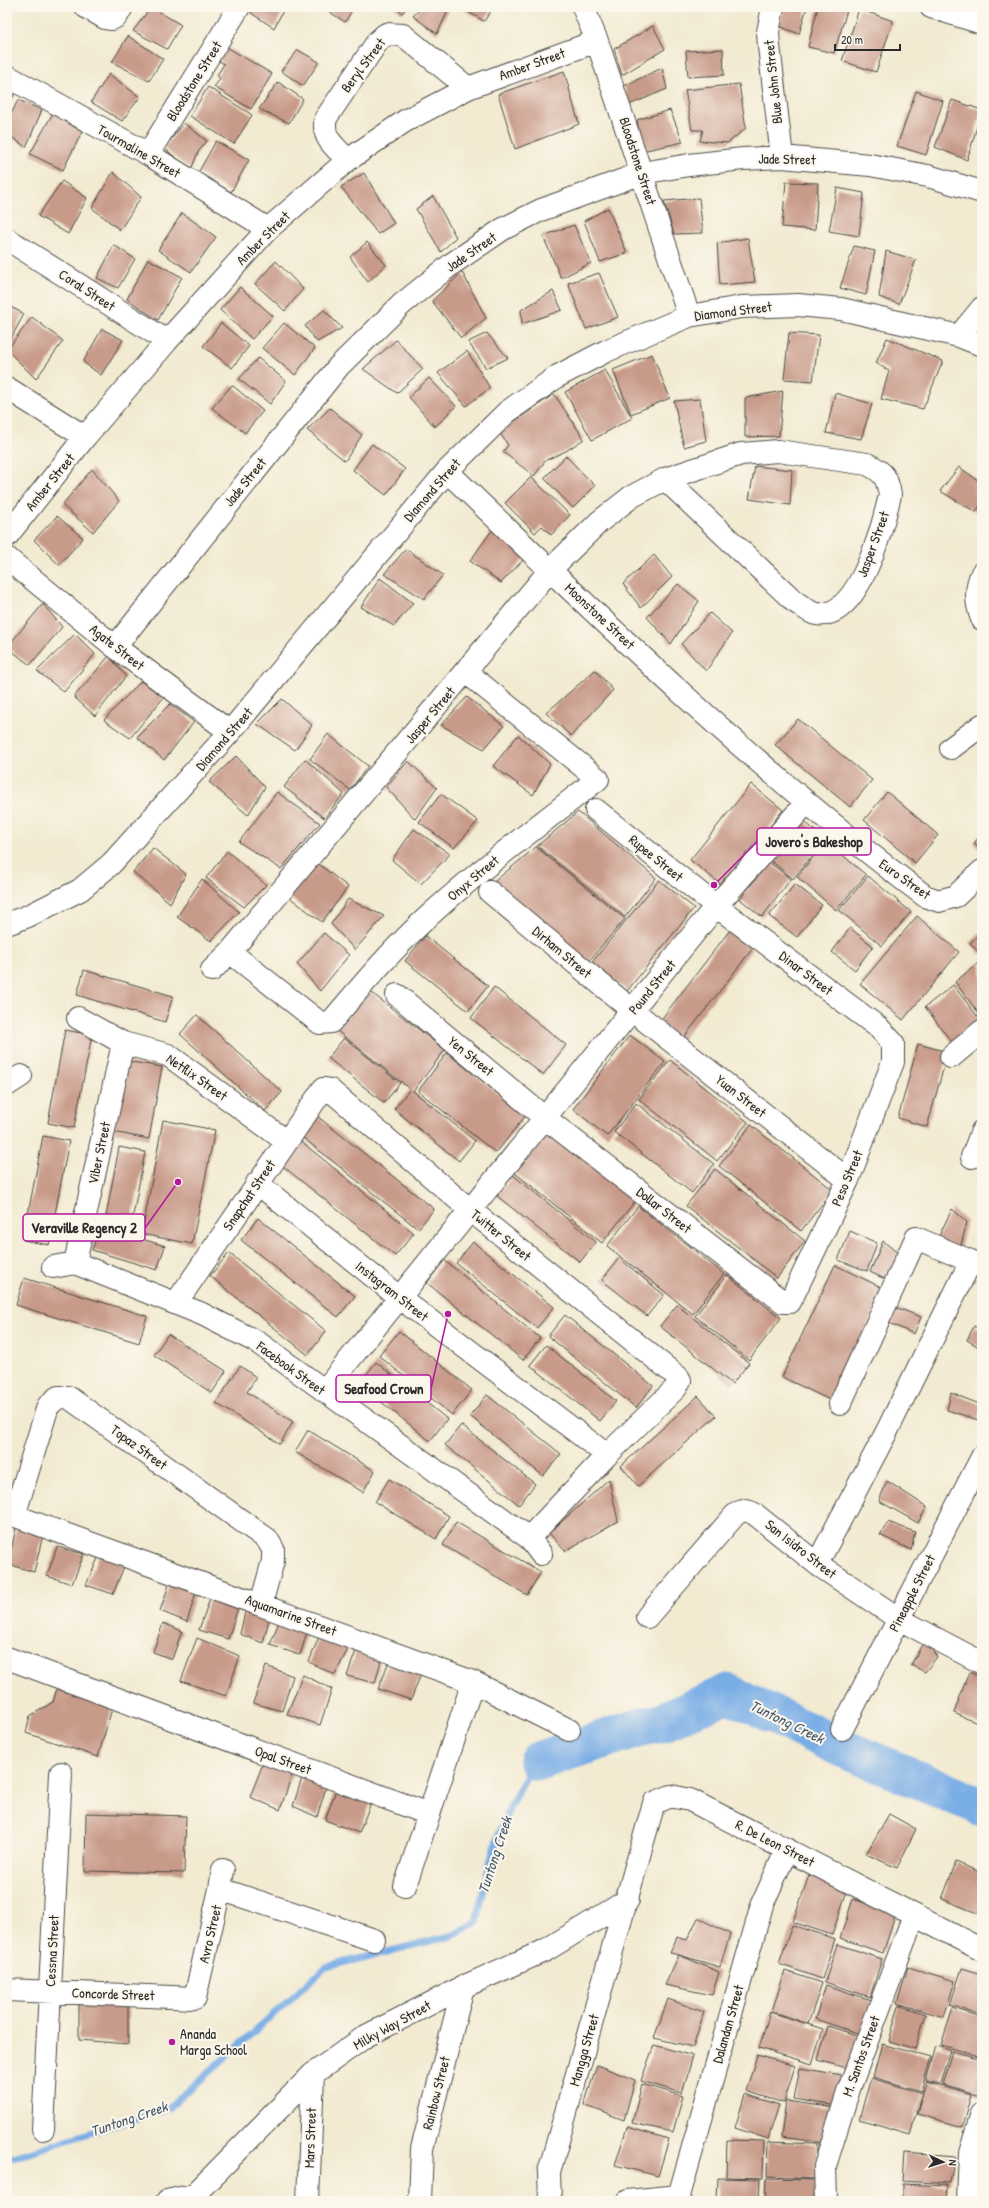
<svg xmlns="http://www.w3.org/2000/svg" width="989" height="2208" font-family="'Patrick Hand',sans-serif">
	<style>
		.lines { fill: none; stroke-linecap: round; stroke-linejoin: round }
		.stream { stroke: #79ade6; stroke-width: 7 }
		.river { stroke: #79ade6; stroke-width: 39 }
		.building { fill: #c89a89 }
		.minor-casing { stroke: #494844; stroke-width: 24 }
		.minor { stroke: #fff; stroke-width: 22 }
		.poi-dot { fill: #b5179e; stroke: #fbf7ec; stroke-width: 1.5 }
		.labels { text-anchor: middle; stroke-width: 4; stroke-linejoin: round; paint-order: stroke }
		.street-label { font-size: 14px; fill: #2b2b2b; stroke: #fbf7ec }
		.poi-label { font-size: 14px; fill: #2b2b2b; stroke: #fbf7ec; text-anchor: start }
		.water-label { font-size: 15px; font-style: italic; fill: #46586c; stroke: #fbf7ec }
		.leader { fill: none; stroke: #b5179e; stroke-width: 1.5 }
		.callout-dot { fill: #b5179e; stroke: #fbf7ec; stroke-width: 1.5 }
		.callout { fill: #fbf7ec; stroke: #b5179e; stroke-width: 1.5 }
		.callout-label { font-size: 15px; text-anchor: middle; font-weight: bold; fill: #2b2b2b }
	</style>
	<rect width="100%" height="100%" fill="#fbf7ec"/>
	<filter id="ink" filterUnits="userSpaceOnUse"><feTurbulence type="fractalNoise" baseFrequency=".025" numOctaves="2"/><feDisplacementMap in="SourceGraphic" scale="8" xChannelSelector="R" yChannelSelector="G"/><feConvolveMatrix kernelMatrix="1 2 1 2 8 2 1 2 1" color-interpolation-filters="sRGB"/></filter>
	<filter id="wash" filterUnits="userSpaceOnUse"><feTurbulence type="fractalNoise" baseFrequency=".012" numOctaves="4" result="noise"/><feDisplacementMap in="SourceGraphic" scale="16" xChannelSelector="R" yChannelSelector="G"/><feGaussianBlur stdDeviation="0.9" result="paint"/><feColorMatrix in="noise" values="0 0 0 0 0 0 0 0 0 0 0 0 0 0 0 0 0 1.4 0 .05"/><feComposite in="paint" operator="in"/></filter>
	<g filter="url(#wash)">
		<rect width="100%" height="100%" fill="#f2ead1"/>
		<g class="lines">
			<path class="stream" d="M7,2159l162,-51 157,-141 125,-31 26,-14c10,-55 25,-116 61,-161"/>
			<path class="river" d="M538,1761l100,-33 23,-5 67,-30 114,55 140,59"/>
		</g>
		<g id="blocks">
			<path class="building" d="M151,7l30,18 -14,24 -34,-18z
				M255,7h30l-11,21 -23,-15z
				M322,7h32l-9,15z
				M394,7h14l-6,6z
				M423,7h17l8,4 -11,23 -24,-18z
				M459,7h35l-10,14z
				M784,7h23l-8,27 -20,-8z
				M818,7h30l-14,46 -26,-6z
				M859,9l34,12 -17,51 -34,-11z
				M653,26l12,23 -43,26 -8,-26z
				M128,36l35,23 -14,22 -37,-19z
				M225,46l47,28 -21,35 -37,-22 6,-8 -3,-4 7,-11 -8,-5z
				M723,49l1,26 -36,2 -2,-26z
				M298,50l21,12 -16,24 -22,-15z
				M662,68l5,21 -38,16 -5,-19z
				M564,71l15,53 -64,25 -17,-55z
				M109,74l31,23 -18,24 -31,-19z
				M278,82l25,17 -14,24 -30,-14z
				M739,84l7,44 -18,15 -28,-2 3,-11h-11l-7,-40z
				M208,87l44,28 -18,29 -44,-28z
				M7,88l8,5 -8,15z
				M916,91l27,10 -17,54 -29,-9z
				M18,100l24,10 -16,37 -19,-13v-11z
				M952,100l30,10 -15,50 -32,-13z
				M670,110l13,32 -41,9 -5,-31z
				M53,113l29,19 -19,38 -33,-16z
				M184,123l23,18 -9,11 -7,18 -27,-22z
				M216,141l33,19 -18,32 -33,-19z
				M113,172l28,25 -21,33 -28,-22z
				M364,173l30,50 -16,11 -37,-47z
				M62,181l25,17 -19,36 -30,-18z
				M786,182l32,1 -3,47 -33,-3z
				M837,188l27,5 -5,43 -30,-5z
				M433,196l23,41 -15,15 -25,-43z
				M699,198l4,35 -29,1 -10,-33z
				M608,208l19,45 -27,9 -16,-41z
				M182,213l34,24 -25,35 -33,-22z
				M574,225l17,38 -30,15 -18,-42z
				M748,238l7,44 -35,3 -3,-42z
				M367,242l19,23 -18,17 -18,-25z
				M114,245l21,14 -17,29 -21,-10z
				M854,246l21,5 -9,44 -26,-7z
				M886,251l30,9 -17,44 -20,-7z
				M148,259l34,18 -24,43 -31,-21z
				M276,261l27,28 -18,22 -30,-27z
				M462,272l24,46 -25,20 -29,-37z
				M599,273l19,44 -32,12 -18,-46z
				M240,287l33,29 -21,23 -32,-29z
				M553,291l9,19 -40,14 -1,-14z
				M7,305l17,9 -17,32z
				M324,310l18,18 -25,14 -12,-16z
				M32,317l31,24 -27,38 -29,-29z
				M221,323l28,23 -17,22 -29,-22z
				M284,323l31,25 -20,27 -33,-27z
				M102,329l21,11 -22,35 -18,-13z
				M487,333l21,25 -22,10 -18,-26z
				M789,333l30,2 -6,46 -29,-2z
				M887,338l56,23 -20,48 -42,-10 8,-28 -13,-8z
				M396,340l27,29 -26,24 -34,-24z
				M467,351l23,37 -24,18 -28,-33z
				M652,354l18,44 -39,16 -18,-44z
				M258,358l28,23 -16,23 -31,-25z
				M605,370l27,48 -40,22 -27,-48z
				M429,378l27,28 -21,21 -26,-30z
				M232,385l31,26 -18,22 -33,-25z
				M783,391l-4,45 -34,1v-39z
				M835,393l37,11 -11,35 -35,-6z
				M554,394l30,45 -18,12 -20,9 -12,16 -31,-24 5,-7 -9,-13z
				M700,399l6,42 -22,6 -10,-46z
				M330,408l32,27 -17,26 -38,-31z
				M372,444l33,25 -19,26 -33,-25z
				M566,456l29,30 -22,22 -29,-30z
				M755,466l37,4 -2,35 -41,-6z
				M959,467l23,16v20l-6,9 -36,-21z
				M92,469l27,32 -26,31 -31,-27z
				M531,477l39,38 -19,20 -9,-9 -7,7 -30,-30z
				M57,516l26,22 -24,27 -25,-25z
				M495,526l32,30 -26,27 -31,-22z
				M406,549l37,26 -19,24 -40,-25z
				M654,555l18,22 -31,31 -18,-24z
				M380,578l33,25 -19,23 -33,-19z
				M678,584l21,17 -28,43 -24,-27z
				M43,604l19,23 -32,38 -23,-18z
				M710,613l22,20 -26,38 -25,-27z
				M75,634l20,20 -31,38 -27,-21z
				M109,656l17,20 -31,40 -21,-19z
				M595,670l18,20 -42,46 -25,-23z
				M141,681l23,16 -34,41 -26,-18z
				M467,697l37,29 -20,23 -43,-24z
				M282,699l30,26 -17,25 -38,-26z
				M170,704l24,18 -30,38 -27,-23z
				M798,719l74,61 -22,27 -75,-62z
				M328,734l40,32 -18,24 -40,-31z
				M518,735l32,29 -17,31 -40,-29z
				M236,756l29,31 -17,28 -39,-33z
				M305,759l39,35 -20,24 -40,-31z
				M408,761l29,27 -22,31 -29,-32z
				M751,784l32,26 -60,76 -33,-26z
				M277,792l43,31 -39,46 -42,-27z
				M887,792l51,43 -23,28 -51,-43z
				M441,794l37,27 -24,27 -35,-26z
				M578,812l78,66 -31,39 -88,-71z
				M803,820l22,20 -32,39 -23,-19z
				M414,829l36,25 -29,30 -29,-24z
				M979,837l3,3v10l-8,-7z
				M826,841l40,34 -30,35 -39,-33z
				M536,847l89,72 -37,43 -99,-76z
				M153,848l33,26 -16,29 -37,-31z
				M227,851l39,34 -22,22 -38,-29z
				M315,861l33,26 -26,35 -37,-28z
				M769,862l22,17 -29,38 -22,-18z
				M868,876l43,36 -29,34 -43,-36z
				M202,879l37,33 -28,29 -34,-24z
				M659,880l35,28 -67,83 -35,-29z
				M795,884l27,21 -25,32 -28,-21z
				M348,899l36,17 -29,34 -24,-26z
				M917,916l42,36 -56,68 -43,-36z
				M850,928l23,18 -18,24 -23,-18z
				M730,930l23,18 -71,92 -23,-18z
				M982,932v24l-12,-13z
				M324,933l25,22 -29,36 -23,-27z
				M425,936l63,50 -20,25 -63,-50z
				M981,961l1,52 -2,2 -25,-33z
				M84,970l89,26 -8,26 -88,-27z
				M953,985l29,37 -28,23 -29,-38z
				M494,987l72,58 -23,30 -72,-57z
				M368,990l77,60 -32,41 62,50 -16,20 -65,-52 16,-20 -74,-59z
				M197,1015l85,77 -17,19 -85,-77z
				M65,1030l27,5 -18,93 -26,-5z
				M630,1035l35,27 -58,74 -34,-27z
				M344,1038l56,45 -16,20 -56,-45z
				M918,1044l30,8 -21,75 -29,-9z
				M447,1053l79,62 -30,38 -78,-62z
				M670,1060l78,62 -31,39 -78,-62z
				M126,1061l36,6 -13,72 -36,-7z
				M636,1103l78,61 -22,29 -78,-61z
				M317,1116l117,93 -16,20 -117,-93z
				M163,1120l52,10 -23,114 -50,-10z
				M751,1125l82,65 -32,41 -82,-65z
				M548,1131l88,69 -34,43 -87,-70z
				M43,1136l26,5 -20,104 -26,-5z
				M298,1139l116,94 -19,23 -116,-93z
				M119,1147l26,5 -13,69 -26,-5z
				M715,1169l90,72 -28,37 -91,-72z
				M513,1175l83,67 -16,20 -83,-66z
				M638,1206l86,68 -31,40 -86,-68z
				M952,1209l15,13 -7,27 -23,-9z
				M258,1218l97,78 -17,21 -97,-77z
				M100,1226l65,20 -8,24 -65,-20z
				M850,1231l27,12 -10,28 -29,-11z
				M883,1241l16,13 -12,26 -17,-8z
				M473,1242l81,65 -17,21 -81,-65z
				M229,1253l97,78 -18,24 -98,-79z
				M619,1258l45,37 -17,21 -45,-36z
				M444,1260l96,78 -17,22 -96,-77z
				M835,1265l50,24 -53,112 -50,-24z
				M727,1275l54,43 -32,42 -54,-44z
				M24,1278l123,38 -8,27 -123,-38z
				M677,1305l72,58 -17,21 -72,-58z
				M890,1305l31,12 -7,17 -32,-14z
				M565,1315l88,71 -17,22 -88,-72z
				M974,1326l8,4v19l-15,-9z
				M399,1331l73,59 -20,25 -73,-59z
				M168,1334l58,37 -14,22 -58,-38z
				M546,1345l70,56 -16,20 -70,-56z
				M376,1362l71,57 -17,22 -71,-57z
				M240,1366l16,11 -9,15 46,30 -13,22 -64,-41z
				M951,1393l31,12 -4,15 -31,-10z
				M487,1395l74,59 -18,22 -73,-60z
				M698,1396l18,20 -78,70 -17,-20z
				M461,1425l74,59 -16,21 -74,-60z
				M308,1430l67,41 -12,21 -68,-40z
				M389,1479l60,37 -13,23 -61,-37z
				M609,1479l9,42 -53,30 -16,-18z
				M887,1481l40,26 -9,16 -39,-22z
				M456,1522l85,50 -14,23 -84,-50z
				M888,1522l27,10 -4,18 -31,-15z
				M16,1528l27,7 -9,37 -26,-8z
				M57,1547l27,7 -12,30 -25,-8z
				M99,1556l26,8 -12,30 -27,-9z
				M171,1579l26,10 -10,33 -27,-11z
				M211,1595l28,10 -11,34 -29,-9z
				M246,1608l24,8 -7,27 -23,-9z
				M280,1619l28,10 -8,26 -30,-10z
				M163,1623l19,8 -10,28 -19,-7z
				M320,1634l29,13 -14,28 -26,-13z
				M197,1638l43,18 -14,40 -45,-15z
				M925,1639l12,18 -12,15 -14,-7z
				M357,1648l25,9 -7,26 -28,-7z
				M389,1661l33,10 -11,29 -33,-11z
				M266,1666l27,10 -11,35 -29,-8z
				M969,1672l13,6v47l-28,-12z
				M303,1675l29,14 -12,36 -33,-11z
				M58,1685l55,20 -15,52 -72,-24 4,-17 23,-14z
				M264,1761l29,11 -13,38 -30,-13z
				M303,1775l24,9 -10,33 -24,-11z
				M337,1787l35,13 -13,33 -34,-13z
				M86,1813l100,3 -2,57 -99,-2z
				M889,1814l27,15 -19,39 -31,-14z
				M956,1862l26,11v42l-40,-16z
				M809,1875l39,13 -16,47 -39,-13z
				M853,1899l43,14 -13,40 -43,-15z
				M698,1918l32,16 -10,33 -41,-12 40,17 -7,23 -47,-10 14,-30 -9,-2 7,-16 10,3z
				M792,1925l43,14 -13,40 -43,-15z
				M837,1944l45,15 -12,38 -45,-15z
				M908,1967l47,14 -11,36 -47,-14z
				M962,1968l20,6v41l-32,-10z
				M785,1971l37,12 -14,41 -36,-13z
				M826,1985l45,15 -11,34 -45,-15z
				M668,1999l36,13 -11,35 -39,-9z
				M79,2002l49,2v40l-49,-4z
				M899,2005l27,9 -11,35 -26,-8z
				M953,2008l29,9v40l-41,-12z
				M770,2012l53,17 -11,35 -53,-16z
				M828,2026l31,10 -10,33 -31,-9z
				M882,2044l49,14 -10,33 -48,-14z
				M654,2045l39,11 -11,37 -41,-12z
				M936,2046l14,4 -10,34 -14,-3z
				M952,2051l30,8 -1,37 -39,-11z
				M757,2055l38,11 -11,37 -38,-12z
				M597,2065l38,15 -11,40 -40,-15z
				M800,2068l42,7 -5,31 -43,-7z
				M871,2078l51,15 -12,41 -51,-15z
				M926,2082l46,13 -9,32 -46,-13z
				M642,2084l41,12 -10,36 -41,-9z
				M745,2094l34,11 -11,34 -33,-11z
				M786,2101l50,7 -5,36 -50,-7z
				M627,2127l42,12 -11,37 -43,-11z
				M727,2140l37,1 -1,37 -37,-1z
				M768,2142l49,2 -1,35 -49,-2z
				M904,2153l51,4 -5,27 -48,-3z
				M718,2178l42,1 -1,21 -42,-1z
				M766,2179l51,1 -1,21h-51z
				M902,2184l45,2 -1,15h-44z"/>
		</g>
	</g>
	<g filter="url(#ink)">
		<use href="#blocks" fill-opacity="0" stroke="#494844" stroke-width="1"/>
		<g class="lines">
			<g class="minor-casing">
				<path id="minor" d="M86,7l19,11 7,1 5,-3 5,-9
					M583,7l14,34 92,275
					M773,7l-5,25 1,14 13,111
					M931,7l51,16
					M7,76l141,78 120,75
					M148,154l91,-147
					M348,160c-13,-13 -27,-22 -22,-42l52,-77 8,-7 17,1 65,53
					M7,239l160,102
					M959,336l23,-28
					M7,388l78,49
					M447,471c152,147 308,298 478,425l14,5 17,-5 26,-25
					M7,536l78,-99 82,-96 101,-112 80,-69 57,-39 63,-33 129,-47
					M7,558l108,89 115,85
					M982,573c-7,15 -6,31 0,46
					M115,647l224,-281 63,-62 51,-41 50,-34 38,-19 101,-37 47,-8 54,-6 39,-2 88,8 58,11 54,16
					M951,748l31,-23
					M490,892l143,119 215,169
					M7,924l21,-8 52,-26 31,-26 119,-132 217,-261 60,-59 51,-36 48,-25 83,-35 52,-9 57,-2 43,4 118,27 23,9
					M230,952l90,71 11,-1c32,-38 64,-76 101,-109 53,-48 110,-90 166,-134l-132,-107
					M212,970l18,-18 320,-382 49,-48 32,-25 34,-18 76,-25 37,-3 89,13c17,8 20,13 23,31 -7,30 -31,126 -74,119 -6,-1 -15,-9 -21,-12l-130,-123
					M397,995l148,123 238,184h7l58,-122 45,-118v-19l-15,-16 -162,-121 -120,-96
					M78,1018l45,25 45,12 118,86
					M951,1057l31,-26
					M7,1085l14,-9
					M972,1157l10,-26
					M257,1183l143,115 207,157
					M75,1263l48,-220
					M53,1267l22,-4 127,51 55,28 272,196 12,16
					M176,1303l147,-214 7,1 139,119 209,168 2,3 -4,8 -69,67 -78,83
					M324,1391l392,-485 90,-103
					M840,1404l76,-166 66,28
					M7,1513l466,169 96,48
					M14,1516l34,-110 10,-9h10l199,142 6,10v12l-12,43
					M817,1564l70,-133 84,-170
					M647,1617l88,-102c8,-6 13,-5 21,0l61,49 82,55 83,44
					M7,1658l422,156 44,-132
					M842,1729l140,-272
					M405,1886l24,-72
					M220,1889l154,51
					M7,1990l188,8 25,-109 3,-19
					M43,2129l18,-356
					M167,2201l27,-6 119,-121 53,-38 97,-49 83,-37 82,-50
					M308,2201l5,-127
					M420,2201l2,-52 41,-162
					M550,2201l-1,-29 105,-369 17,-7 19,4 292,150
					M628,2201l51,-5
					M680,2201l-1,-5 83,-291 25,-56
					M826,2201l-1,-35 24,-77 65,-174
					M968,2201l2,-48 12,-39"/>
			</g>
			<use href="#minor" class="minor"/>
		</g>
	</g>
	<circle class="poi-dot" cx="172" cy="2042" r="4"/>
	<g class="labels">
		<g class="street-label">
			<text transform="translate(532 64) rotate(-20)" y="5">Amber Street</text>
			<text transform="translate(363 65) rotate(-53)" y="5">Beryl Street</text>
			<text transform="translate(194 81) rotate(-58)" y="5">Bloodstone Street</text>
			<text transform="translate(773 82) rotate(-96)" y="5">Blue John Street</text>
			<text transform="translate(139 151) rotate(30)" y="5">Tourmaline Street</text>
			<text transform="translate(787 159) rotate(1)" y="5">Jade Street</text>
			<text transform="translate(638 161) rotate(72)" y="5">Bloodstone Street</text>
			<text transform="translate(263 238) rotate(-45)" y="5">Amber Street</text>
			<text transform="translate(471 252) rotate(-35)" y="5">Jade Street</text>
			<text transform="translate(87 290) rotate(33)" y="5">Coral Street</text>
			<text transform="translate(733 311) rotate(-7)" y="5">Diamond Street</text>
			<text transform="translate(50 482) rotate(-51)" y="5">Amber Street</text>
			<text transform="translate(245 482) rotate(-51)" y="5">Jade Street</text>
			<text transform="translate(432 490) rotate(-49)" y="5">Diamond Street</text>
			<text transform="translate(873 544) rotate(-70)" y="5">Jasper Street</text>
			<text transform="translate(600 616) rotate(43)" y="5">Moonstone Street</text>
			<text transform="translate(117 647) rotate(38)" y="5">Agate Street</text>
			<text transform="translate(430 715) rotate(-50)" y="5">Jasper Street</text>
			<text transform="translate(224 739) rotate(-49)" y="5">Diamond Street</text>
			<text transform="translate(656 858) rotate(39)" y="5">Rupee Street</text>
			<text transform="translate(473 878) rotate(-40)" y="5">Onyx Street</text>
			<text transform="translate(905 879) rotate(35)" y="5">Euro Street</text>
			<text transform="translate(562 952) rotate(40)" y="5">Dirham Street</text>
			<text transform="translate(806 973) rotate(37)" y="5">Dinar Street</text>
			<text transform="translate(652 987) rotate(-51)" y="5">Pound Street</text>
			<text transform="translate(471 1056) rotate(39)" y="5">Yen Street</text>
			<text transform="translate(197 1077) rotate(35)" y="5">Netflix Street</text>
			<text transform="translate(741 1096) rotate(38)" y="5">Yuan Street</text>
			<text transform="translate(99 1153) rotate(-78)" y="5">Viber Street</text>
			<text transform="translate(847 1178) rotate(-67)" y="5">Peso Street</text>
			<text transform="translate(249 1195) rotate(-56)" y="5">Snapchat Street</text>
			<text transform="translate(664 1210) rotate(38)" y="5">Dollar Street</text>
			<text transform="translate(501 1235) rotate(39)" y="5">Twitter Street</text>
			<text transform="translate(392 1291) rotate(38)" y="5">Instagram Street</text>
			<text transform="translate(291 1368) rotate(36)" y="5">Facebook Street</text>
			<text transform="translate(139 1447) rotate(36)" y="5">Topaz Street</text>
			<text transform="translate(801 1549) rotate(38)" y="5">San Isidro Street</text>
			<text transform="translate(912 1593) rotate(-63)" y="5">Pineapple Street</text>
			<text transform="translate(291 1615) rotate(20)" y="5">Aquamarine Street</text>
			<text transform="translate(283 1760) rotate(20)" y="5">Opal Street</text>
			<text transform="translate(775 1843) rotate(27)" y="5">R. De Leon Street</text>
			<text transform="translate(210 1934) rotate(-77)" y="5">Avro Street</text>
			<text transform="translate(52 1951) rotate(-87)" y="5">Cessna Street</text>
			<text transform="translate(113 1994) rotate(2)" y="5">Concorde Street</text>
			<text transform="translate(728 2024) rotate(-74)" y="5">Dalandan Street</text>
			<text transform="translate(392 2025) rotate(-29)" y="5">Milky Way Street</text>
			<text transform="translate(584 2050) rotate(-74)" y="5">Mangga Street</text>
			<text transform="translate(861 2056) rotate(-70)" y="5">M. Santos Street</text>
			<text transform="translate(436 2093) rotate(-76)" y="5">Rainbow Street</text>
			<text transform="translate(310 2138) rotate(-88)" y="5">Mars Street</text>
		</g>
		<g class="poi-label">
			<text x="180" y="2039">Ananda<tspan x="180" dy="16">Marga School</tspan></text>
		</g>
		<g class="water-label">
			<text transform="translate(787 1722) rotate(26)" y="5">Tuntong Creek</text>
			<text transform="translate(495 1855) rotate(-72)" y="5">Tuntong Creek</text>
			<text transform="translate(129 2119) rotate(-19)" y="5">Tuntong Creek</text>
		</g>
	</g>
	<path class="leader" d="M714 885L757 842M178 1182L145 1228M448 1314L431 1389"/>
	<g class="callout-dot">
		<circle cx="714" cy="885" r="4"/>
		<circle cx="178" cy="1182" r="4"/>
		<circle cx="448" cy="1314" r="4"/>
	</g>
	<g class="callout">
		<rect x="757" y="828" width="114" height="27" rx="4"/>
		<rect x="23" y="1214" width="122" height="27" rx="4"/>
		<rect x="336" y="1375" width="95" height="27" rx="4"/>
	</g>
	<g class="callout-label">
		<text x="814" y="847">Jovero's Bakeshop</text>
		<text x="84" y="1233">Veraville Regency 2</text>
		<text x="384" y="1394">Seafood Crown</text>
	</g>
	<rect width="989" height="2208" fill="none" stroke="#fbf7ec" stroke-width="24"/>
	<g transform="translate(943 2162) rotate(94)" stroke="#fbf7ec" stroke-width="3" paint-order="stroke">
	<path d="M0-3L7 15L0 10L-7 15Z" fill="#2b2b2b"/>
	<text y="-6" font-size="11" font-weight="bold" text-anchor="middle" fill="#2b2b2b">N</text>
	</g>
	<path d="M835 44v6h65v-6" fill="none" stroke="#2b2b2b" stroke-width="2"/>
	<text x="841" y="44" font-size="12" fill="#2b2b2b" stroke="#fbf7ec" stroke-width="3" paint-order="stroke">20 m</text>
</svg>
